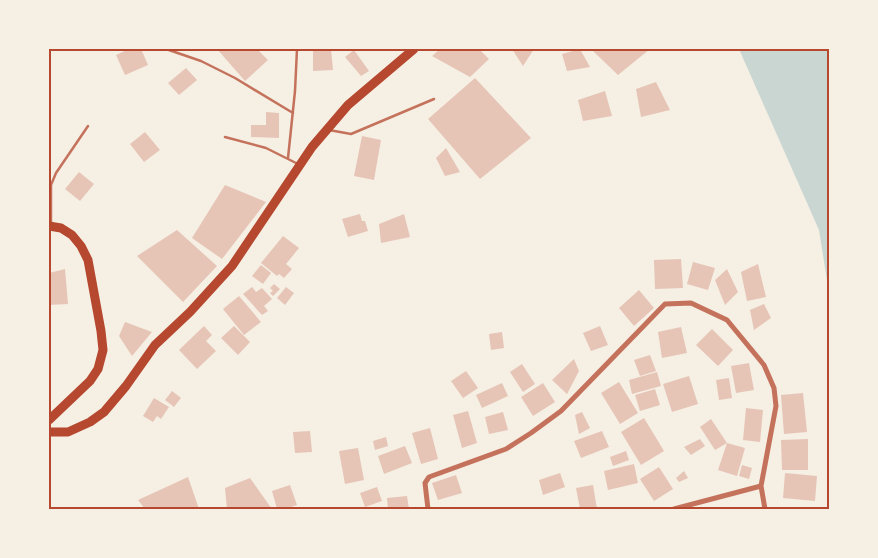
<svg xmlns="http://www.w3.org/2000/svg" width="878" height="558" font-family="'DM Sans',sans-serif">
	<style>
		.water { fill: #c9d6d2 }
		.building { fill: #e6c5b7 }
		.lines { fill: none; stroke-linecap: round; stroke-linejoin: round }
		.service { stroke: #c5725c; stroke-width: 2.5 }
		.minor { stroke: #c5725c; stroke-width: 5 }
		.primary { stroke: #b5482f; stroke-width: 9 }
		.neatline { fill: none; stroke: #b5482f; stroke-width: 2 }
	</style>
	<rect width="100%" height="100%" fill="#f6efe4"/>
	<path class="water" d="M739,49h90v244l-10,-63z"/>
	<path class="building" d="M129,49h12l7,16 -23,10 -9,-20z
		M217,49h40l11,11 -23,21z
		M313,49h18l2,21 -20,1z
		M440,49h39l10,10 -19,18 -38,-21z
		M512,49h22l-11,17z
		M580,49l10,18 -23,4 -5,-17z
		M594,49h56l-32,26 -25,-24z
		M354,50l15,21 -8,5 -16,-19z
		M186,68l11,12 -18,15 -11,-12z
		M475,78l56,60 -51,41 -52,-60z
		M656,82l14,28 -29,7 -5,-28z
		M605,91l7,25 -29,5 -5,-21z
		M266,112l13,1v25l-28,-1v-12h15z
		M145,132l15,18 -16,12 -14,-18z
		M362,136l19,4 -7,40 -20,-4z
		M446,148l14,24 -15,4 -9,-18z
		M79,172l15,12 -14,17 -15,-12z
		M225,185l41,17 -44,57 -30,-21z
		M360,214l2,7h3l3,10 -20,6 -6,-18z
		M404,214l6,23 -29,6 -2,-19z
		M177,230l40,36 -34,36 -46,-46z
		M283,236l16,12 -13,16 6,5 -8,9 -5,-4 -2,2 -16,-13z
		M681,259l2,29 -28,1 -1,-29z
		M693,262l22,6 -7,22 -21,-6z
		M758,264l8,33 -19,4 -6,-29z
		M261,265l10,8 -8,11 -11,-8z
		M65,269l3,35 -19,1v-32z
		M727,269l11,23 -13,13 -10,-25z
		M274,284l6,5 -7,7 -3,-3 3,-2 -3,-3z
		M252,287l4,5 6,-4 10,11 -8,7 4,5 -6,4 -19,-21z
		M286,287l8,6 -9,12 -8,-7z
		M639,290l15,18 -20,18 -15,-18z
		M239,296l22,26 -17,13 -21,-26z
		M764,304l7,14 -17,12 -4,-20z
		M125,322l27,10 -20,24 -13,-20z
		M204,326l8,9 -6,6 10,10 -19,18 -18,-19z
		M234,326l16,16 -12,13 -17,-17z
		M600,326l8,19 -17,6 -8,-18z
		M681,327l6,26 -25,5 -4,-26z
		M712,329l21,21 -15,16 -22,-21z
		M502,332l2,16 -13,2 -2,-16z
		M650,355l6,16 -16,5 -6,-16z
		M574,359l5,12 -12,23 -15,-14z
		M749,363l5,27 -18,3 -5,-27z
		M522,364l13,20 -12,8 -13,-20z
		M466,371l12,17 -15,10 -12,-17z
		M657,372l4,14 -29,8 -3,-14z
		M689,376l9,28 -26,8 -9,-28z
		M729,378l3,20 -13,2 -3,-20z
		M619,382l19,31 -18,11 -19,-31z
		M502,383l6,13 -26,12 -6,-13z
		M543,383l12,19 -22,14 -12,-19z
		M655,389l5,16 -20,6 -5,-16z
		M172,391l9,7 -7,9 -9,-7z
		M803,393l4,39 -23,2 -3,-39z
		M154,398l15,9 -8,12 -4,-3 -4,6 -10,-6z
		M746,408l17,2 -3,32 -17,-2z
		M468,411l9,32 -15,5 -9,-33z
		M503,412l5,18 -19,4 -4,-17z
		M582,412l8,16 -11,6 -4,-19z
		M644,418l20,33 -23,14 -20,-33z
		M711,419l16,24 -12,7 -15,-23z
		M430,428l8,31 -17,5 -9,-31z
		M310,431l2,21 -17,1 -2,-21z
		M602,431l7,16 -28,11 -7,-17z
		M386,437l2,9 -13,4 -2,-9z
		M700,439l5,7 -14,9 -7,-8z
		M808,439v31h-26l-1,-30z
		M727,443l18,5 -8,28 -19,-6z
		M405,446l7,17 -28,11 -6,-18z
		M358,448l6,32 -19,4 -6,-33z
		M626,451l3,9 -16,6 -3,-9z
		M634,464l4,19 -30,7 -4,-19z
		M742,465l10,3 -3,11 -10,-3z
		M659,467l14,22 -19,12 -14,-22z
		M684,471l4,7 -9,4 -3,-4z
		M560,473l5,14 -22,8 -4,-15z
		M785,473l32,3 -2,25 -32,-3z
		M456,475l6,18 -24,7 -6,-17z
		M188,477l11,32h-54l-7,-9z
		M250,478l22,31h-45l-2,-21z
		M290,485l7,20 -12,4h-8l-5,-18z
		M593,485l4,24h-17l-4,-21z
		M377,487l5,14 -17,6 -5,-14z
		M407,496l2,13h-21l-1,-11z"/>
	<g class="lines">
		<path class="service" d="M166,49l35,12 34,17 58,35
			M329,130l22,4 83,-35
			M225,137l41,11 32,16
			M288,158l7,-67 2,-42
			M51,225v-40l5,-12 32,-47"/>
		<path class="minor" d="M761,486l4,23
			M428,509l-3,-26 4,-6 77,-28 25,-16 30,-22 104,-107 26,-1 36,17 37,45 10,23 2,18 -15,80 -87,23"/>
		<path class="primary" d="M49,226l12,2 11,7 9,11 7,14 13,71 2,19 -5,19 -8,12 -41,39
			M49,432h19l22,-10 14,-10 22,-26 29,-41 35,-33 42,-46 80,-119 36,-42 66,-56"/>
	</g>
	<rect width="878" height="558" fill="none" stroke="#f6efe4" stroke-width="100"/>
	<rect x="50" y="50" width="778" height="458" class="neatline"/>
</svg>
